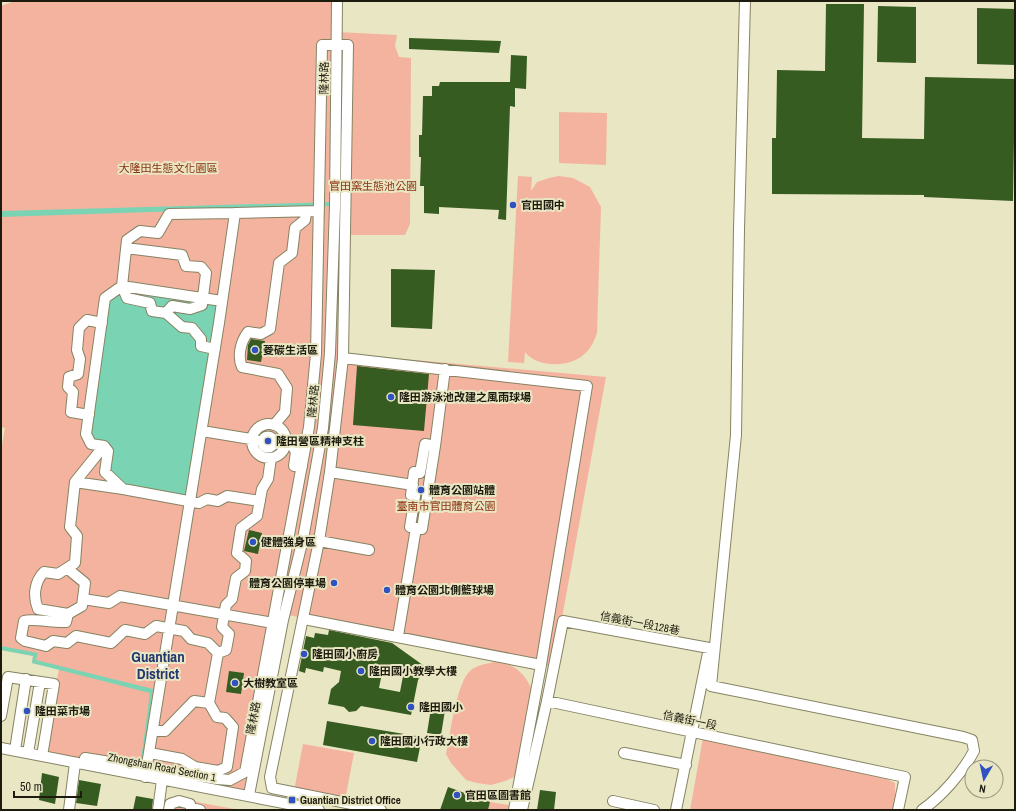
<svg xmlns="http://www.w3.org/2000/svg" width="1016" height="811" font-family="'Archivo Narrow','Noto Sans TC',sans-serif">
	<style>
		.green { fill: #f4b39f }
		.water { fill: #7ad4b4 }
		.building { fill: #365c21; fill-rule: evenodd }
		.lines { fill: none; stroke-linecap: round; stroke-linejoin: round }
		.minor-casing { stroke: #868363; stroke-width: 12 }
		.minor { stroke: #fff; stroke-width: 10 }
		.poi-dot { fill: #2f51c1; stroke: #e9e6c3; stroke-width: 1.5 }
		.labels { text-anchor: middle; stroke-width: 4; stroke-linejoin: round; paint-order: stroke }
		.street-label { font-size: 11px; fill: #1c1b0e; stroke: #e9e6c3 }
		.park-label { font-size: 11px; fill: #8b3213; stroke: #e9e6c3 }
		.poi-label { font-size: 11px; font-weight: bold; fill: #1c1b0e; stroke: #e9e6c3; text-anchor: start }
		.district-label { font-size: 15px; font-weight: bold; fill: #243870; stroke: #e9e6c3 }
	</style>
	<rect width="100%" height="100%" fill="#e9e6c3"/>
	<path class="green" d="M15,1h320l2,31 60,3 -2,11 4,11 12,1 -1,166 -5,11h-57l-2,119 260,23 -53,290 -265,-52 -39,180 -207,-39 17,-87 -27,-6 1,-7 -32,-6v-199l4,-23 -4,-1v-421z
		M559,112l48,1 -1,52 -47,-2z
		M518,176l14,1 -1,14 6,-9 12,-4 10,-2 14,2 17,9 11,20 -4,126c-3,9 -7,17 -15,23 -15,12 -46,11 -57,-4l-1,11 -16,-1z
		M494,662c21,1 30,11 39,29l-14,77 -5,9 -9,4 -14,4 -14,-2 -11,-3 -15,-17 -5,-9c4,-19 11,-74 25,-84 6,-5 15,-6 23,-8z
		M703,738l182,40 10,5v15l-2,12h-203z
		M303,744l51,9 -9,47 -51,-9z
		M169,797l71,13h-74z
		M490,802l25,4 -1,4h-26z"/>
	<path class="water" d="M334,202l1,4 -334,11v-6z
		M122,286l100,15 -32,200 -66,-9 -19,-20 3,-21 -17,-7 -5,-10 19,-136z
		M1,646l37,7 -2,7 117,29 -12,87 -2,-1 11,-82 -118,-30 1,-7 -32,-6z"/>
	<path class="building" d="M826,4h38l-2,134 62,1 1,-62 90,2 -2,122 -89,-4v-2l-152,-1v-56h4l1,-68 48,1z
		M878,6l38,1v56l-39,-1z
		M977,8l38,1v56l-38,-1z
		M409,38l92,3 -2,12 -90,-4z
		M511,55l16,1 -1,33 -11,-1v19l-5,-1 -4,114 -8,-1 1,-9 -60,-3v7l-15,-1v-27h-4l1,-29h-2v-22h3l1,-39h9v-10h7l1,-4h70z
		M391,269l44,1 -3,59 -41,-2z
		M251,339l14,2 -4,21 -14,-2 1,-15z
		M357,366l72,8 -5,57 -71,-6z
		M249,530l13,3 -4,21 -14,-3z
		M329,630l63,13 35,25 -9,12 -7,35 -50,-9 -5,5 -7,1 -5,-5 -16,-3 3,-15 8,-7 2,-11 -17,-4 -1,5 -17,-4 -1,5 -6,-2 7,-35 8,2 1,-5 13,2zM383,668l8,2 12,6 -3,16 -21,-4z
		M229,671l15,2 -3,21 -15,-2z
		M432,702l14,2 -5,31 -14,-2z
		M327,721l95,16 -5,25 -94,-17z
		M42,773l17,4 -4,27 -16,-4z
		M79,780l22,4 -4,22 -21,-3z
		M448,787l42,15 -2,8h-48z
		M540,790l16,2 -2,18h-17z
		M136,796l17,3 -1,11h-19z"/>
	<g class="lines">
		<g class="minor-casing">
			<path id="minor" d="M745,1l-6,228 -3,206 -25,251 252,51 9,3 2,11c-12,22 -32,45 -52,59
				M126,248l56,7 4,11 15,1 5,6 -4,32 -12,4 -18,-3 -6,7 -14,-2 -2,-8 -23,-5 -5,-12 5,-46 13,-9 18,2 11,-19 66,-1
				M222,301l-100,-15 -17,12 -19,136 5,10 13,2 4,5 -3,21 18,17 76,14 8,-4 11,2 9,-5 33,5
				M166,313l16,14 10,1 9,11v7l14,3
				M89,415l-18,-3 2,-20 -5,-5 1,-10 9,-3 2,-15 -3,-9 2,-22 8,-8 15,3
				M252 441a17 17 0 1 1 34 0a17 17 0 1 1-34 0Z
				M274,425l11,-13 2,-24 -9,-14 -36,-7c-5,-11 -1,-26 6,-35l13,2 9,-5 9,-66 13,-10 3,-25 10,-8 1,-8
				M202,431l61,10
				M262.5 442a5.5 5.5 0 1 1 11 0a5.5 5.5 0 1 1-11 0Z
				M274,443l18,2 4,7 -2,14 8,1
				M330,472l83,13
				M75,482l48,7
				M416,528l6,1 13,-83
				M319,541l50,9
				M68,569l17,14 -3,23 -14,8 -30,-5c-5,-12 -4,-27 6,-37l14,2 17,-11 2,-27 -7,-9 5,-45 29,-36
				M83,599l26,4 11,-7 153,27
				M68,614l-2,8c-12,1 -34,-4 -42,-1l-3,17 4,3 21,5 7,-5 14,2 9,-7 35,7 14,-13 20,4 11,-8 28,5 7,8 17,4 10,10
				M304,619l237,46 -27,145
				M398,636l18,-108 -6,-1 5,-31 -4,-1 3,-23 6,1 5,-29 10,2 10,-77
				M547,701l16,-80 146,27 -33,162
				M1,716l7,-39 46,7 -12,72
				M153,731h12l29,-30 15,2
				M1,748l318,62
				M15,750l11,-71
				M28,753l12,-71
				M150,753l32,6 13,8 23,4 9,-4 6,-40 -8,-9 -8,-1 -8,-14 9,-50 8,-3 3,-16 -7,-7 4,-22 6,-6 4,-21 9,-7 1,-10 -9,-8 4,-25 16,-12 5,-27 6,-10 3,-21
				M624,753l62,12
				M85,758l132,21 1,-6
				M145,777l74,-454 16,-110 84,-2
				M217,779l13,1 15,-8 64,-345 7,-73 6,-309h26l-5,313
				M249,795l34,-175 20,-81 20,-111 7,-75 5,-147 2,-205
				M613,801l41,9
				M69,810l6,-47
				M158,810l4,-30
				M169,810l1,-6 9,-3 11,3 1,4 9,2
				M381,810l-109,-22 -2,-11 49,-236 11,-69 13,-114 244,28 -46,279
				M522,810l25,-109 358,76 -7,33"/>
		</g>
		<use href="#minor" class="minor"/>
	</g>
	<g class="poi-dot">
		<circle cx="513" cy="205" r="4"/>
		<circle cx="255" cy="350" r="4"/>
		<circle cx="391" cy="397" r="4"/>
		<circle cx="268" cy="441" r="4"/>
		<circle cx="421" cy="490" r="4"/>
		<circle cx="253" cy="542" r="4"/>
		<circle cx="334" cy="583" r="4"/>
		<circle cx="387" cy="590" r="4"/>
		<circle cx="304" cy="654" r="4"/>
		<circle cx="361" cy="671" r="4"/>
		<circle cx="235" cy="683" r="4"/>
		<circle cx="411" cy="707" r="4"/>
		<circle cx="27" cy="711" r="4"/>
		<circle cx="372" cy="741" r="4"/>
		<circle cx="457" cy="795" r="4"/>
		<rect x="288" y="796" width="8" height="8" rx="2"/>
	</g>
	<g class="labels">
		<g class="street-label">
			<text transform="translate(324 78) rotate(-89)" y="4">隆林路</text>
			<text transform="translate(313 401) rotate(-84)" y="4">隆林路</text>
			<text transform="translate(640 623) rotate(11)" y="4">信義街一段128巷</text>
			<text transform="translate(253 718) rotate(-79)" y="4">隆林路</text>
			<text transform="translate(690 720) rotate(12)" y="4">信義街一段</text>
			<text transform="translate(162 767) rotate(11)" y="4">Zhongshan Road Section 1</text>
		</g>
		<g class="park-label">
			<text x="168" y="172">大隆田生態文化園區</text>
			<text x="373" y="190">官田窯生態池公園</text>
			<text x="446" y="510">臺南市官田體育公園</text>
		</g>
		<g class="poi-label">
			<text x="521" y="209">官田國中</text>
			<text x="263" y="354">菱碳生活區</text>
			<text x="399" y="401">隆田游泳池改建之風雨球場</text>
			<text x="276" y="445">隆田營區精神支柱</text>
			<text x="429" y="494">體育公園站體</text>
			<text x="261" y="546">健體強身區</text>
			<text x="326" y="587" text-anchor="end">體育公園停車場</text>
			<text x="395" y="594">體育公園北側籃球場</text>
			<text x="312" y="658">隆田國小廚房</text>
			<text x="369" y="675">隆田國小教學大樓</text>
			<text x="243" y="687">大樹教室區</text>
			<text x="419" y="711">隆田國小</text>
			<text x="35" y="715">隆田菜市場</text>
			<text x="380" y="745">隆田國小行政大樓</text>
			<text x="465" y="799">官田區圖書館</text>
			<text x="300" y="804">Guantian District Office</text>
		</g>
		<g class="district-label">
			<text x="158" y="662">Guantian<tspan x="158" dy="17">District</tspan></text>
		</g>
	</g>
	<rect width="1016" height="811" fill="none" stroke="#1c1b0e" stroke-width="4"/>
	<g transform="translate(984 779) rotate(189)"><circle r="19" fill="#e9e6c3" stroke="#97957b"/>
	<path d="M0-3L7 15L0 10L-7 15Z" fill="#2f51c1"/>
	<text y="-6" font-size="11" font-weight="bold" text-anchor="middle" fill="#1c1b0e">N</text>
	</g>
	<path d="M14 791v6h67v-6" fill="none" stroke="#1c1b0e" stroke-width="2"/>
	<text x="20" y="791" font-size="12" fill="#1c1b0e" stroke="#e9e6c3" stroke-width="3" paint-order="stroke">50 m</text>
</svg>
